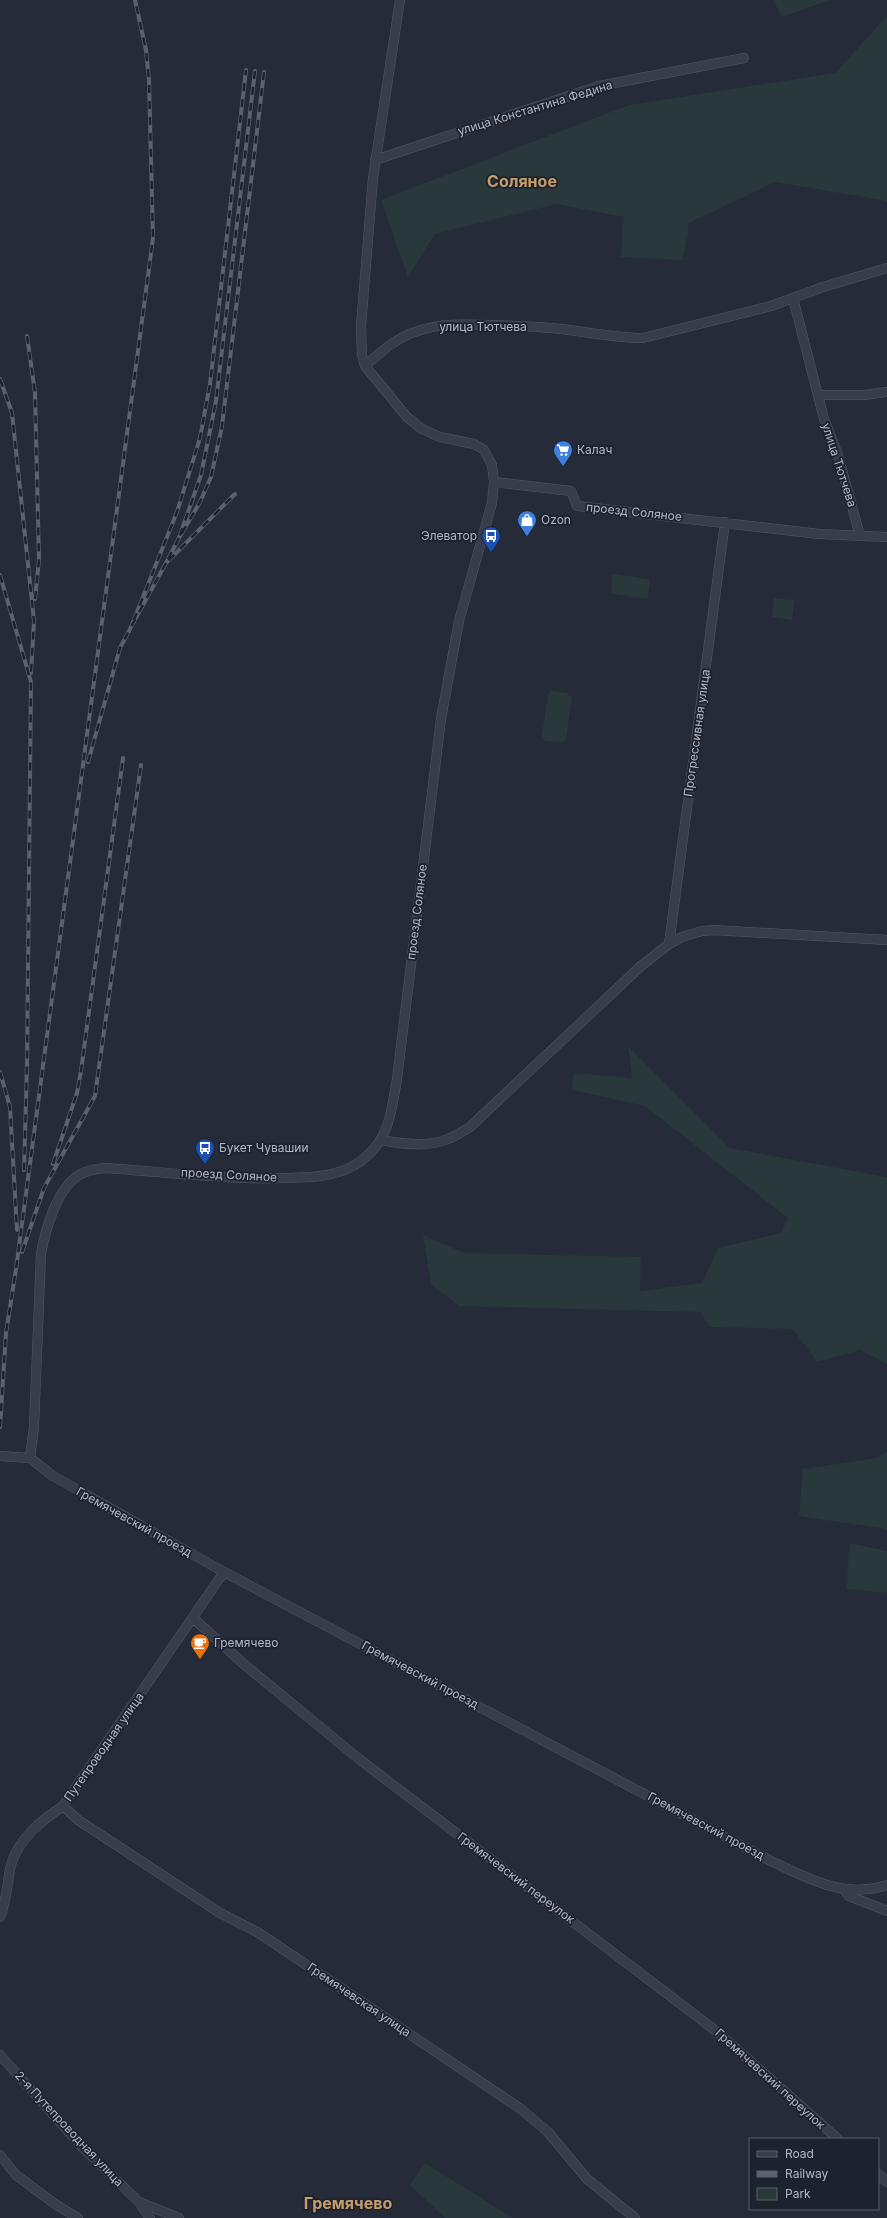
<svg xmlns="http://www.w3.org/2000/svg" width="887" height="2218" font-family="Inter,sans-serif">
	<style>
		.green { fill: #28383b }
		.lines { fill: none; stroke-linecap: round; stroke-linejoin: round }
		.minor-casing { stroke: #535864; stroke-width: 10 }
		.minor { stroke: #383d49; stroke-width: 9 }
		.rail-casing { stroke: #5b6170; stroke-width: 4 }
		.rail { stroke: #1d232e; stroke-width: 2.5; stroke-dasharray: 8; stroke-linecap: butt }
		.labels { text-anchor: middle; stroke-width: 3.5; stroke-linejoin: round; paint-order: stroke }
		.street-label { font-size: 12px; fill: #b3b8c5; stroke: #1d232e }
		.poi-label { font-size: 12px; fill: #b3b8c5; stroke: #1d232e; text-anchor: start }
		.district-label { font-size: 16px; font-weight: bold; fill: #c99d6b; stroke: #1d232e }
	</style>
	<rect width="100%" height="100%" fill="#252b39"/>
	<path class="green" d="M773,0h57l-48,17z
		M887,16v185l-112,-19 -86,41 -6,37 -62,-3 2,-40 -66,-13 -122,30 -27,43 -27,-77 248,-95 206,-32z
		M615,574l33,5 2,4 -2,14 -2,2 -33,-5 -2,-3 1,-16z
		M774,598l21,2 -3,20 -20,-3z
		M552,691l15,2 5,5 -6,41 -5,4 -16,-2 -3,-5 6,-42z
		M628,1046l102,102 157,29v187l-27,-14 -43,12 -24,-33 -83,-2 -10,-15 -241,-6 -28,-21 -8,-50 41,18 177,4 -1,34 62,-8 16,-35 63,-15 7,-15 -143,-112 -73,-16 2,-17 58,5z
		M887,1452v77l-88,-13 4,-47 74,-11z
		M850,1543l37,8v42l-41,-4z
		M425,2163l88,55h-68l-35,-33z"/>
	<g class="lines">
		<g class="minor-casing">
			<path id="minor" d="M375,160l224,-74 145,-28
				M793,298l31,121 14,36 22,81
				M365,366c16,-14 32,-29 53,-35 22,-8 49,-7 73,-6 19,1 38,1 58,3 31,2 62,10 94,10l128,-32 52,-19 64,-19
				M818,395h46l23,-3
				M494,482l77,9 6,15 242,28 68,3
				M669,944l56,-422
				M381,1140c20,4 48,7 67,-1 8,-3 15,-8 22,-12l171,-161 28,-22 13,-7 20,-6 12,-1 173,10
				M0,1456l30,2 23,18 171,96 547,289c37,18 74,38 116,24
				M30,1458l4,-31 7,-173c4,-23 16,-66 38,-79 8,-5 17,-6 26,-7 61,4 122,12 182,10 16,-1 33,0 48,-5 13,-3 24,-9 34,-19 21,-19 23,-48 28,-75l44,-360 18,-98 33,-118 2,-21 -2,-17 -8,-15 -10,-6 -34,-7 -18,-8 -15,-12 -42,-51 -3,-11 -1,-29 12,-148 27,-178
				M193,1618l53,48 113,93 357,272 122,108
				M63,1806l15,14 142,93 39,20 262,176 27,23 39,47 48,39
				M844,1890l5,6 38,15
				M0,1917c7,-16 7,-35 11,-52 7,-26 31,-45 52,-59l161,-234
				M0,2055l84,94 55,53 40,16
				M0,2155l16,20 39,29 23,14
				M878,2174l9,8
				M139,2202l11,16"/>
		</g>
		<use href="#minor" class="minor"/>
		<g class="rail-casing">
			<path id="rail" d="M255,71l-39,330 -15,74 -22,63 21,-36 11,-25 11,-51 42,-354
				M27,336l8,57 4,167 -4,39
				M0,379l12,34 22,208 -3,52
				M179,538l-13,25 69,-69
				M166,563l-35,64 46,-115 23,-74 10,-54 36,-314
				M0,575l31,107 -4,383 -3,105
				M88,762l32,-114 11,-21
				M0,1072l10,35 7,123
				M53,1164l24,-71 4,-22 42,-313
				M22,1252l22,-64 51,-92 46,-331
				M0,1427l6,-94 10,-64 137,-1031 -4,-158 -3,-30 -11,-50"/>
		</g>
		<use href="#rail" class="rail"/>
	</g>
	<defs>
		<g id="supermarket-pin" transform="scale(1)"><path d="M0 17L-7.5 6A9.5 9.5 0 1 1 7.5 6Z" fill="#3f7fe0" stroke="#1d232e"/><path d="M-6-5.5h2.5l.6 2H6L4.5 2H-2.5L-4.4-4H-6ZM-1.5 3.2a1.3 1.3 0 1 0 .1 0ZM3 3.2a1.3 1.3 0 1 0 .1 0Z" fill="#fff"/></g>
		<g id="shop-pin" transform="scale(1)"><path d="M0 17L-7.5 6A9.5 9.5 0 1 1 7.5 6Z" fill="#3f7fe0" stroke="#1d232e"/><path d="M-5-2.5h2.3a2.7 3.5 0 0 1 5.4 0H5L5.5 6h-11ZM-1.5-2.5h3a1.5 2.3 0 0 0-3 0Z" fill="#fff"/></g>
		<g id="bus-pin" transform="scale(1)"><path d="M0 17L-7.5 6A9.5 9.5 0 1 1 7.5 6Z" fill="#1a4fb4" stroke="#1d232e"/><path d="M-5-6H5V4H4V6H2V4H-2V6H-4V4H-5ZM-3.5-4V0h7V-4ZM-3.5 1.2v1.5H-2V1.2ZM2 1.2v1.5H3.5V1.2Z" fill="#fff"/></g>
		<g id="cafe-pin" transform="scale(1)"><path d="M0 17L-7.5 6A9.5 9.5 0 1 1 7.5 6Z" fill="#e8710a" stroke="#1d232e"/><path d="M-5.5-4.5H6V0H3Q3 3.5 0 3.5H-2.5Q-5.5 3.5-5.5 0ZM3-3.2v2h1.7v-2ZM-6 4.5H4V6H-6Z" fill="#fff"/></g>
	</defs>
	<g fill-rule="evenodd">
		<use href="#supermarket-pin" x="563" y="450"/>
		<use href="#shop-pin" x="527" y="520"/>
		<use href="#bus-pin" x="491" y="536"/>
		<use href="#bus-pin" x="205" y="1148"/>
		<use href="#cafe-pin" x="200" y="1643"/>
	</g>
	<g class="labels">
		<g class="street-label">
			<text transform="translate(535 108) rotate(-17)" y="4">улица Константина Федина</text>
			<text x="483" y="331">улица Тютчева</text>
			<text transform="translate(839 465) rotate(72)" y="4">улица Тютчева</text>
			<text transform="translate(634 512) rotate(6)" y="4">проезд Соляное</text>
			<text transform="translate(697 733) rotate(-82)" y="4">Прогрессивная улица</text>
			<text transform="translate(417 912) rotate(-83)" y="4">проезд Соляное</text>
			<text transform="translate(229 1175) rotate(3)" y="4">проезд Соляное</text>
			<text transform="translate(134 1522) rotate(29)" y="4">Гремячевский проезд</text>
			<text transform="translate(420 1675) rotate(28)" y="4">Гремячевский проезд</text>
			<text transform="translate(104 1747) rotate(-55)" y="4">Путепроводная улица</text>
			<text transform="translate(706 1826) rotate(28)" y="4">Гремячевский проезд</text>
			<text transform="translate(516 1878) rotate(37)" y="4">Гремячевский переулок</text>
			<text transform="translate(359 2000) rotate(34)" y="4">Гремячевская улица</text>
			<text transform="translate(770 2079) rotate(42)" y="4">Гремячевский переулок</text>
			<text transform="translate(69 2129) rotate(47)" y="4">2-я Путепроводная улица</text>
		</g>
		<g class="poi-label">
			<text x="577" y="454">Калач</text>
			<text x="541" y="524">Ozon</text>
			<text x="477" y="540" text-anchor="end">Элеватор</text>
			<text x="219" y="1152">Букет Чувашии</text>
			<text x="214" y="1647">Гремячево</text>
		</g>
		<g class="district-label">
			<text x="522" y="187">Соляное</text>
			<text x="348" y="2209">Гремячево</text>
		</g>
	</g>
	<rect x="749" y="2138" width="130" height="72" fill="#1d232e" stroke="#595f6a"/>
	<rect x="757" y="2151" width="20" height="6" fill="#383d49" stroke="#595f6a"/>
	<text x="785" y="2158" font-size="12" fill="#b3b8c5">Road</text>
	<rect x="757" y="2171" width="20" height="6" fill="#5b6170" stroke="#595f6a"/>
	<text x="785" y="2178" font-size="12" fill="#b3b8c5">Railway</text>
	<rect x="757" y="2188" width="20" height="12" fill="#28383b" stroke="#595f6a"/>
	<text x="785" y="2198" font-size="12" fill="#b3b8c5">Park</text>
</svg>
